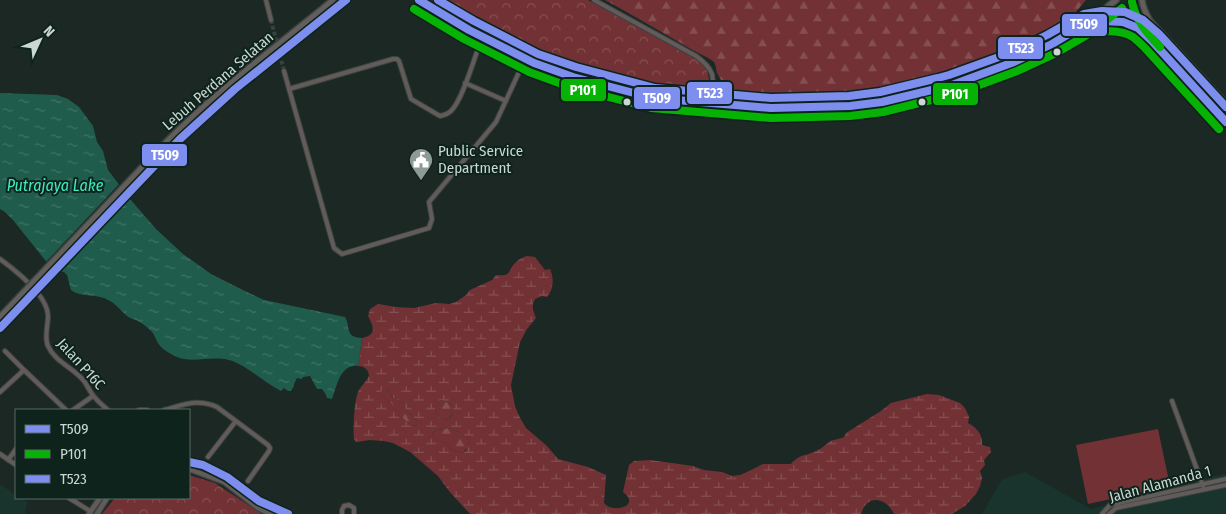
<svg xmlns="http://www.w3.org/2000/svg" width="1226" height="514" font-family="'Fira Sans Condensed',sans-serif">
	<style>
		.built { fill: #18342c }
		.grass { fill: #723235 }
		.forest { fill: url(#forest-firs) }
		.wetland { fill: url(#wetland-marsh); fill-rule: evenodd }
		.park { fill: url(#park-crowns) }
		.water { fill: url(#water-ripples) }
		.pier { fill: #1c2824 }
		.lines { fill: none; stroke-linecap: round; stroke-linejoin: round }
		.minor-tunnel { stroke: #36423e; stroke-width: 4; stroke-dasharray: 4 2; stroke-linecap: butt }
		.minor-casing { stroke: #39433f; stroke-width: 6 }
		.tertiary-casing { stroke: #39433f; stroke-width: 7 }
		.secondary-casing { stroke: #39433f; stroke-width: 8 }
		.primary-casing { stroke: #39433f; stroke-width: 8 }
		.minor { stroke: #625b5a; stroke-width: 4 }
		.tertiary { stroke: #625b5a; stroke-width: 4.5 }
		.secondary { stroke: #635e5b; stroke-width: 5 }
		.primary { stroke: #615b5a; stroke-width: 5.5 }
		.secondary-bridge-casing { stroke: #39433f; stroke-width: 8; stroke-linecap: butt }
		.secondary-bridge { stroke: #635e5b; stroke-width: 5 }
		.bus-1-casing { stroke: #0d231c; stroke-width: 11 }
		.bus-2-casing { stroke: #0d231c; stroke-width: 11 }
		.bus-3-casing { stroke: #0d231c; stroke-width: 11 }
		.bus-1 { stroke: #7d8eee; stroke-width: 8 }
		.bus-2 { stroke: #06b304; stroke-width: 8 }
		.bus-3 { stroke: #7d8eee; stroke-width: 8 }
		.bus-dot { fill: #cad7d2; stroke: #0d231c; stroke-width: 2 }
		.labels { text-anchor: middle; stroke-width: 4; stroke-linejoin: round; paint-order: stroke }
		.street-label { font-size: 15px; fill: #cad7d2; stroke: #0d231c }
		.poi-label { font-size: 15px; fill: #cad7d2; stroke: #0d231c; text-anchor: start }
		.water-label { font-size: 16px; font-style: italic; fill: #3eebc0; stroke: #0d231c }
		.line-badge { stroke: #0d231c; stroke-width: 2 }
		.badge-label { font-size: 14px; text-anchor: middle; font-weight: bold; fill: #fff }
	</style>
	<defs>
		<pattern id="forest-firs" width="22" height="20" patternUnits="userSpaceOnUse" patternTransform="scale(1.25)"><rect width="22" height="20" fill="#723235"/><path d="M5 1l3.5 6h-7zM16 11l3.5 6h-7z" fill="#854f51"/></pattern>
		<pattern id="wetland-marsh" width="20" height="14" patternUnits="userSpaceOnUse" patternTransform="scale(1.25)"><rect width="20" height="14" fill="#723235"/><path d="M1 5h8M5 5V1M11 12h8M15 12V8" fill="none" stroke="#854f51"/></pattern>
		<pattern id="park-crowns" width="20" height="18" patternUnits="userSpaceOnUse" patternTransform="scale(1.25)"><rect width="20" height="18" fill="#723235"/><path d="M2 6a3 3 0 1 1 6 0M12 15a3 3 0 1 1 6 0" fill="none" stroke="#854f51"/></pattern>
		<pattern id="water-ripples" width="26" height="14" patternUnits="userSpaceOnUse" patternTransform="scale(1.25)"><rect width="26" height="14" fill="#205c4c"/><path d="M2 4q2-2 4 0t4 0M15 11q2-2 4 0t4 0" fill="none" stroke="#3f7365"/></pattern>
	</defs>
	<rect width="100%" height="100%" fill="#1c2824"/>
	<path class="built" d="M1025,472l66,37 135,-36v41h-244l20,-35z
		M0,484l16,11v3h5l6,4 -2,12h-25z"/>
	<path class="grass" d="M1158,429l12,57 -82,18 -12,-59z"/>
	<path class="forest" d="M605,0h481l-17,20 -2,6c-84,49 -178,68 -275,73 -15,0 -39,5 -53,-1 -10,-4 -17,-16 -22,-25 -1,-3 -1,-8 -3,-11 -4,-4 -18,-10 -23,-13 -29,-17 -57,-33 -86,-49z
		M385,390l3,1 4,6 11,6 3,7 11,11v3l-2,2 -4,-1 -11,-9c-2,-7 -13,-17 -19,-21v-4z
		M441,400l7,2 5,4c1,8 -1,10 -7,14l-7,-3 -4,-6 1,-6z
		M448,428l11,4 11,8 -1,4 -6,9 -9,-2 -4,-3 -1,-4c-7,-2 -13,-3 -17,-9l1,-2 4,-3z"/>
	<path class="wetland" d="M527,256l8,1 10,13 5,-1c4,9 4,20 -3,28l-5,-1 -7,3c-4,7 -2,11 1,19l-9,11 -7,13 -9,43 4,21 4,10 7,12 21,18 11,13 30,8 18,8 -2,28c8,11 38,3 19,-11l6,-27 5,-4 16,-1 43,6 11,4 18,2 10,4 8,-1 7,-3 16,-8h28c10,-11 13,-7 25,-13 5,-2 9,-6 13,-9 5,-3 11,-3 15,-5l2,-4 35,-22 10,-8 36,-9 12,1 21,8 5,5 4,9 -1,6c9,5 15,12 14,22l8,2 1,5 -7,8 1,5 -5,6 2,7 -2,8 -4,8 -11,12 -13,8h-58c-8,-17 -27,-20 -33,0h-391l-21,-23 -11,-15 -28,-24 -17,-9 -9,-2 -15,-1 -12,2 -3,-2c-1,-11 0,-38 4,-48 3,-7 9,-10 11,-17 -1,-6 -5,-9 -11,-9l4,-28c16,-3 11,-12 6,-22l2,-7 8,-5 18,3 18,1 22,-5 13,1 7,-2 10,-7 4,-5 22,-10 4,-5c17,2 11,-5 20,-13 3,-3 7,-5 11,-6zM386,390l2,1 4,6 11,6 3,7 11,11v3l-2,2 -4,-1 -11,-9c-2,-7 -13,-17 -19,-21v-4zM441,400l7,2 5,4c1,8 -1,11 -7,14l-7,-3 -4,-6 1,-6zM448,428l11,4 11,8 -1,4 -3,2v4l-3,3 -9,-2 -4,-3 -1,-4c-7,-2 -12,-3 -17,-9l1,-2 4,-3z"/>
	<path class="park" d="M431,0h157l108,57 11,11 2,12 -4,6 -13,5h-29l-36,-5 -60,-18 -79,-35 -48,-27z
		M189,475l26,8 47,31h-160l13,-16h74z"/>
	<path class="water" d="M0,93l57,2 11,4 11,8 14,19 4,16 6,9 5,19 22,29 26,30 27,25 28,20 32,16 21,10 81,17c6,10 -1,20 17,21l-4,28c-18,-2 -21,20 -26,33l-5,-1 -2,-5 -3,-4h-5l-7,-13 -7,1 -1,2 -5,-1 -3,6v2l-3,5h-3l-4,-3 -3,3c-18,-9 -34,-26 -52,-31 -19,-5 -39,5 -56,-5 -6,-3 -12,-7 -15,-12 -3,-5 -4,-10 -8,-13 -4,-4 -8,-7 -12,-9 -4,-2 -7,-2 -11,-5 -6,-5 -10,-11 -17,-15 -12,-8 -29,-3 -39,-11l-4,-15 -3,-3 -11,-2 -40,-50 -8,-8 -5,-3z"/>
	<path class="pier" d="M121,182l11,15 -73,77 -8,-2 -6,-9z"/>
	<g class="lines">
		<path class="minor-tunnel" d="M271,20l13,51"/>
		<g class="minor-casing">
			<path id="minor" d="M266,0l5,20
				M594,0l102,56c7,5 13,10 16,18 1,5 0,8 3,12 6,10 21,14 31,19
				M284,71l50,177 8,6 87,-26 3,-9 -3,-17 67,-80 24,-52 4,-4 10,-3
				M465,83l41,18
				M289,89l104,-30h4l2,2 12,38 29,17c4,-1 7,-1 11,-5 11,-11 21,-46 27,-62l-1,-8 -8,-10
				M663,97c16,-2 38,-2 50,-13
				M0,259c15,11 48,37 48,57 0,10 -4,21 0,30 7,16 26,22 36,35 3,4 5,9 8,13 4,6 10,11 16,16
				M5,351l19,19 42,40
				M0,392l24,-22
				M1172,401l31,85
				M73,410l20,-14
				M139,410h8
				M164,410c19,-5 34,-12 53,-3l51,38 2,3 -1,3 -21,30
				M0,454l16,11
				M208,457l28,-36
				M8,460l8,-11
				M69,498l21,13
				M342,514v-4l2,-4 5,-1 5,3v6
				M1102,514l8,-9 116,-26
				M1109,514l7,-6 110,-23"/>
		</g>
		<g class="tertiary-casing">
			<path id="tertiary" d="M189,462l14,3 24,12 32,24 29,13
				M189,469l35,13 34,26 13,6
				M89,514l11,-16
				M97,514l10,-16"/>
		</g>
		<g class="secondary-casing">
			<path id="secondary" d="M1142,0c1,8 4,14 8,21l76,83
				M1087,23l15,-2 21,1 15,6 14,13 74,81
				M149,160c14,-15 28,-29 43,-43 45,-42 94,-78 141,-117
				M154,166l26,-27 55,-50 111,-89
				M0,317l19,-20
				M0,328l25,-25"/>
		</g>
		<g class="primary-casing">
			<path id="primary" d="M419,0l50,30 65,33 39,14 80,21 118,10 79,-2 32,-4 70,-17 62,-23 38,-18 35,-21 29,-23"/>
		</g>
		<use href="#minor" class="minor"/>
		<use href="#tertiary" class="tertiary"/>
		<use href="#secondary" class="secondary"/>
		<use href="#primary" class="primary"/>
		<g class="secondary-bridge-casing">
			<path id="secondary-bridge" d="M19,297l130,-137
				M25,303l129,-137"/>
		</g>
		<use href="#secondary-bridge" class="secondary-bridge"/>
		<g class="bus-1-casing">
			<path id="bus-1" d="M419,0l50,30 65,33 39,14 80,21 118,10 79,-2 32,-4 58,-14 12,-3 62,-23 38,-18 35,-21 15,-2 21,1 15,6 14,13 74,81
				M0,328l180,-189 55,-50 111,-89
				M189,462l14,3 24,12 32,24 29,13"/>
		</g>
		<g class="bus-2-casing">
			<path id="bus-2" d="M1132,2c4,19 15,31 28,45
				M414,9l50,30 65,33 41,15 81,21 120,10 79,-2 33,-4 72,-18 62,-23 39,-18 36,-21 30,-24
				M1088,33c14,-2 32,-4 45,4 4,3 8,7 12,11l74,81"/>
		</g>
		<g class="bus-3-casing">
			<path id="bus-3" d="M438,0l36,21 64,33 38,13 79,21 116,10 78,-2 31,-4 58,-14 11,-3 61,-22 37,-18 37,-21 18,-3 23,1 18,8 16,14 67,73"/>
		</g>
		<use href="#bus-1" class="bus-1"/>
		<use href="#bus-2" class="bus-2"/>
		<use href="#bus-3" class="bus-3"/>
	</g>
	<defs>
		<g id="civic-pin" transform="scale(1.25)"><path d="M0 17L-7.5 6A9.5 9.5 0 1 1 7.5 6Z" fill="#8d9a95" stroke="#0d231c"/><path d="M-.6-6.5H3V-4.5H.6V-3L4-1V1h2V6H-6V1h2V-1L-.6-3ZM-1.2 2.5V6h2.4V2.5Z" fill="#fff"/></g>
	</defs>
	<g fill-rule="evenodd">
		<use href="#civic-pin" x="421" y="160"/>
	</g>
	<g class="bus-dot">
		<circle cx="1057" cy="52" r="4.5"/>
		<circle cx="627" cy="102" r="4.5"/>
		<circle cx="922" cy="102" r="4.5"/>
	</g>
	<g class="labels">
		<g class="street-label">
			<text transform="translate(218 81) rotate(-41)" y="5">Lebuh Perdana Selatan</text>
			<text transform="translate(81 364) rotate(48)" y="5">Jalan P16C</text>
			<text transform="translate(1160 484) rotate(-15)" y="5">Jalan Alamanda 1</text>
		</g>
		<g class="poi-label">
			<text x="438" y="156">Public Service<tspan x="438" dy="17">Department</tspan></text>
		</g>
		<g class="water-label">
			<text x="55" y="191">Putrajaya Lake</text>
		</g>
	</g>
	<g class="line-badge">
		<rect x="1061" y="13" width="47" height="24" rx="5" fill="#7d8eee"/>
		<rect x="997" y="36" width="47" height="24" rx="5" fill="#7d8eee"/>
		<rect x="560" y="78" width="47" height="24" rx="5" fill="#06b304"/>
		<rect x="686" y="81" width="47" height="24" rx="5" fill="#7d8eee"/>
		<rect x="932" y="82" width="47" height="24" rx="5" fill="#06b304"/>
		<rect x="633" y="86" width="48" height="24" rx="5" fill="#7d8eee"/>
		<rect x="141" y="143" width="47" height="24" rx="5" fill="#7d8eee"/>
	</g>
	<g class="badge-label">
		<text x="1084" y="29">T509</text>
		<text x="1021" y="53">T523</text>
		<text x="583" y="95">P101</text>
		<text x="710" y="98">T523</text>
		<text x="955" y="99">P101</text>
		<text x="657" y="103">T509</text>
		<text x="165" y="160">T509</text>
	</g>
	<rect x="15" y="409" width="175" height="90" fill="#0d231c" stroke="#596b65"/>
	<rect x="25" y="425" width="25" height="8" fill="#7d8eee" stroke="#596b65"/>
	<text x="60" y="434" font-size="15" fill="#cad7d2">T509</text>
	<rect x="25" y="450" width="25" height="8" fill="#06b304" stroke="#596b65"/>
	<text x="60" y="459" font-size="15" fill="#cad7d2">P101</text>
	<rect x="25" y="475" width="25" height="8" fill="#7d8eee" stroke="#596b65"/>
	<text x="60" y="484" font-size="15" fill="#cad7d2">T523</text>
	<g transform="translate(40 40) rotate(46)" stroke="#0d231c" stroke-width="4" paint-order="stroke">
	<path d="M0-4L9 19L0 12L-9 19Z" fill="#cad7d2"/>
	<text y="-8" font-size="14" font-weight="bold" text-anchor="middle" fill="#cad7d2">N</text>
	</g>
</svg>
